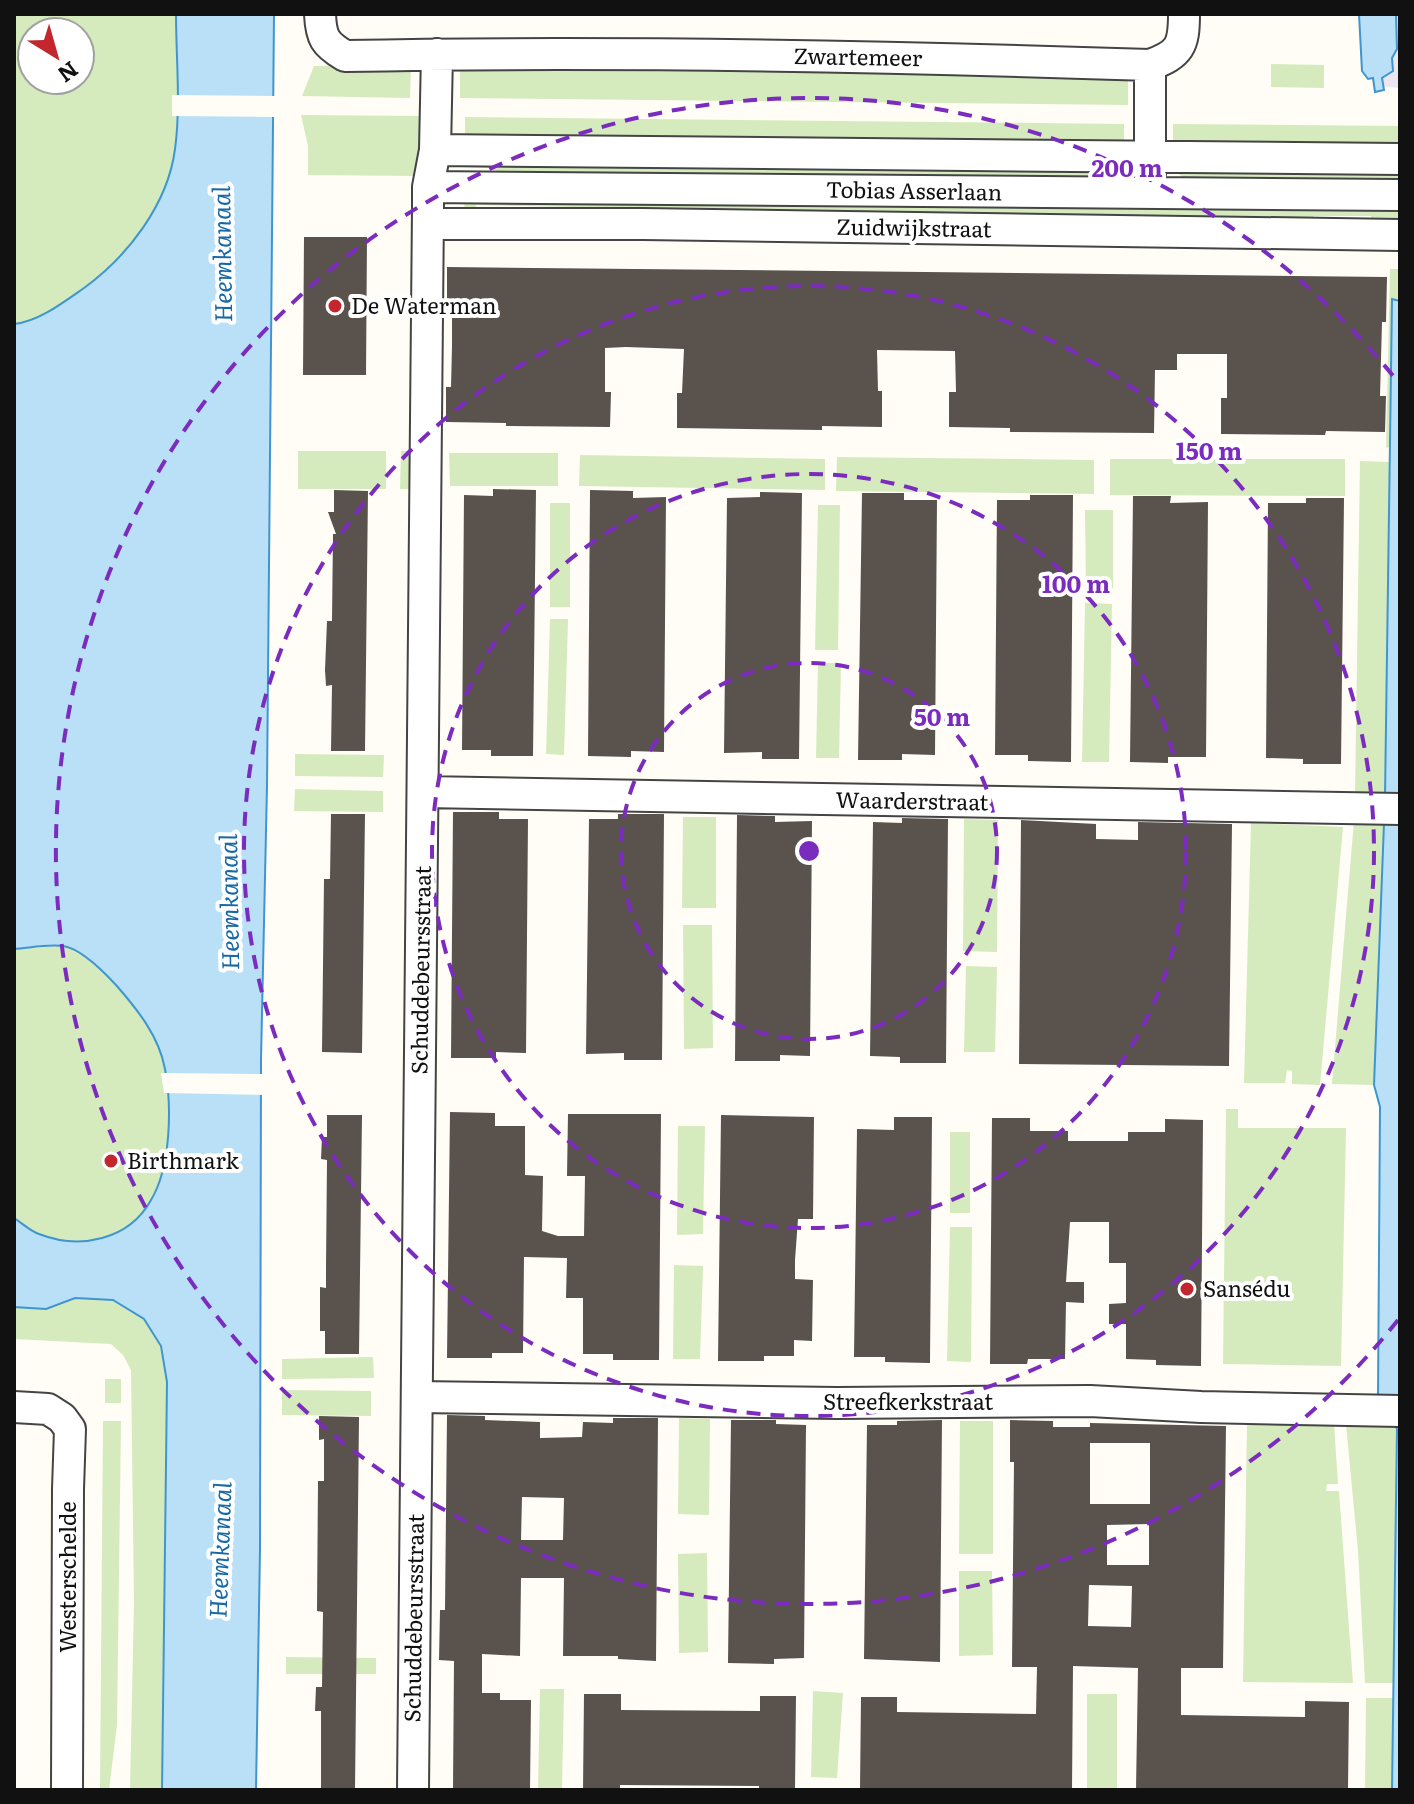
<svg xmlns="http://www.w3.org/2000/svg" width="1414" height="1804" font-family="Literata,serif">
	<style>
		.industrial { fill: #eee6ef }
		.green { fill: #d5ebbd; fill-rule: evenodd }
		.water { fill: #b9e0f7; stroke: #3f96cf; stroke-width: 2 }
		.pier { fill: #fffdf5 }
		.building { fill: #5a524d; fill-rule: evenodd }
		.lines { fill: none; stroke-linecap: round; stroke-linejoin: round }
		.minor-casing { stroke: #444; stroke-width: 34 }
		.minor { stroke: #fff; stroke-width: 30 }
		.ring { fill: none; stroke: #7b2cbf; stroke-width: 4; stroke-dasharray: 14 10 }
		.poi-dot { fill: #c4262e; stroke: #fff; stroke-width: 3 }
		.labels { text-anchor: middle; stroke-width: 8; stroke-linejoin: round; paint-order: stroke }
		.street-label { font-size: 22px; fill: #111; stroke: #fff }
		.poi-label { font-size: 22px; fill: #111; stroke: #fff; text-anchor: start }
		.water-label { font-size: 24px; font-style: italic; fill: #1768a6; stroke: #fff }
		.centre { fill: #7b2cbf; stroke: #fff; stroke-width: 4 }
		.ring-label { font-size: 24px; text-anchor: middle; font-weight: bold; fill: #7b2cbf; stroke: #fff; stroke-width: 8; stroke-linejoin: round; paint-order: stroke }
	</style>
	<rect width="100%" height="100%" fill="#fffdf5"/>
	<path class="industrial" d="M1376,14h24v74l-22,-2z"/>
	<path class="green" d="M14,14h162c0,44 5,91 -1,135 -7,55 -47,107 -91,139 -20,14 -46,34 -70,36zM32,32h48v48h-48z
		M1271,64l53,1v23l-53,-1z
		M314,66h97l-1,32 -108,-2z
		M460,67l668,8v30l-668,-7z
		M301,115l118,1v60l-111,-1v-29z
		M465,117l659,7v23l-659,-6z
		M1173,124l227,2v25l-227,-4z
		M466,156l666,11 -9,9 -13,6 -600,-8 -23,-6 -22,-1z
		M1400,166v21l-210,-5 -20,-14z
		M465,192l935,10v22l-29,-1v-7h-58v6l-837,-17 -1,9h-11z
		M1390,269h10v31h-8l-3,147 -3,1z
		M298,451h88v38h-88z
		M401,451h14l-1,38h-14z
		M449,453h109v33h-108z
		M580,455l245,4v31l-246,-4z
		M837,457l257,3v34l-258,-3z
		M1110,459h235v37l-235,-1z
		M1360,461l31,1 -6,335 -30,-2z
		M550,503h20v104h-20z
		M818,505h22l-2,145h-23z
		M1085,510h28v82l-27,1z
		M1085,603l27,1 -3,158h-27z
		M550,619h18l-4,136 -18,-1z
		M818,663h23l-2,95h-23z
		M295,754l89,1 -1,22 -88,-1z
		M295,789l88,2v21l-89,-1z
		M683,817h33v91h-34z
		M964,819l34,1 -1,132 -34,-1z
		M1354,820l31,1 -11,264 -42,-1z
		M1251,823l92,4 -23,258 -28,-1v-13l-5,-1 -2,13h-41z
		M683,925h29l1,123 -29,1z
		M64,946c11,6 22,11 32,18 21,15 52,59 62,82 16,38 14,119 -7,155 -23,39 -71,49 -112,33 -9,-3 -17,-11 -25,-16v-269z
		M966,966l31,1 -2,85h-31z
		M1226,1109h12v19h108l-5,238 -118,-2z
		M678,1126h27l-2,108 -26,1z
		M950,1132h20v81h-20z
		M950,1227h22l-1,135 -24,-1z
		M674,1265l29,1 -3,93h-27z
		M75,1298l39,2 30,19 16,27 7,36 -5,408h-32l4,-188 -3,-232 -8,-15 -12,-11 -97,-5v-32l32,2z
		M373,1357l1,21 -92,1v-20z
		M105,1379h16v24h-16z
		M282,1390l89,1v25l-89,-1z
		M679,1418l31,1 -1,96 -31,-1z
		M103,1421h18l-4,304 -8,65h-9z
		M960,1421h33v133h-34z
		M1391,1421l6,8 -3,254h-29l-7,-132 -12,-127z
		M1334,1424l4,60h-11l-1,7h13l14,192 -110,-1 4,-257z
		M707,1553l1,99 -29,1 -1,-99z
		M959,1571h33l1,84 -34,1z
		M286,1657l90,1v16h-90z
		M540,1689h24l-2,101h-24z
		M813,1691l30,2 -6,85 -26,-1z
		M1087,1694h30v96h-30z
		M1366,1698h28l-2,92h-27z"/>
	<path class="water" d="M176,14h98l-7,772 -6,273 -1,490 -4,241h-94l5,-408 -6,-36 -17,-27 -31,-19 -38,-2 -29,11 -32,-2v-89c8,5 16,13 25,16 41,16 90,6 112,-34 20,-33 21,-94 14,-131 -6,-33 -28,-60 -49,-84 -12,-13 -34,-36 -53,-39 -15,-2 -34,2 -49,3v-625c24,-2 50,-22 70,-36 44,-32 84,-84 91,-139 6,-44 1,-91 1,-135z
		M1359,14h37l1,35 -5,9 1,13 -11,7 2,12 -9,2 -2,-14 -5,1 -6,-8z
		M1392,299l8,2v1489h-8l5,-361 -19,-31 2,-291 -6,-22 11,-288z"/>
	<path class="pier" d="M172,95l104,1v21l-104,-1z
		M161,1073l103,1v21l-100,-2z"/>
	<path class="building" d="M304,237h63l-1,138h-63z
		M447,267l940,10 -1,45h-4l-2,74h6l-1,36 -59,-1 -1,4 -104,-1v-36h6v-44h-50v16h-22l-1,63 -144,-1v-4l-61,-1v-35h7l-1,-41 -78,-1 1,41h4v36l-60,-1v4l-145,-2v-35h5l2,-44 -58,-2 -21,1v44h6l-1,35 -104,-1v-3l-60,-1v-35h5l1,-41v-34h-5z
		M493,489l43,1 -3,266h-42v-6h-29l2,-255 29,1z
		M334,490l34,1 -3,260h-34l1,-66 -6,1 -1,-16 2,-49h5l1,-87h3l-8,-22h6z
		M590,490l43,1v7l33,-1 -2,255 -33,-1v6l-43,-1z
		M760,492l42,1 -3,266h-37v-7l-38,1 3,-255 33,-1z
		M862,493h42v7h33l-2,255 -33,-1v6h-44z
		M1030,495h43l-2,267 -43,-1v-6h-33l2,-255h33z
		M1133,496h38l-1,7 38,-1 -2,255h-38v6l-38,-1z
		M1306,498h38l-3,266h-38v-5l-37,-1 2,-255h38z
		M453,812h46v7h29l-2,234 -30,-1v6h-45z
		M331,814h34l-3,239 -40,-1 2,-173h6z
		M618,814h46l-2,246h-38v-7l-38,1 3,-235h29z
		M737,815l38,1v6l37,-1 -2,235 -30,-1v6h-45z
		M902,818l46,1 -2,244h-46v-6l-30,-1 3,-234 29,1z
		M1021,820l75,4v15l42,1v-18l94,2 -3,242 -210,-2z
		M450,1112l45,1v13h30v49l18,1 -1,55 16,5h26l1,-60h-18l1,-62h93l-2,246h-46v-6h-30v-56h-17l1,-40 -43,-1 -1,96h-31v5h-45z
		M327,1115h35l-3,239h-34v-23h-5v-44l6,1v-21l1,-107 -6,-1 1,-22h5z
		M721,1115l93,2 -1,102h-15l-3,41v19l18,1 -1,61 -18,-1v16h-30v5h-46z
		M894,1117h38l-2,246 -45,-1v-5h-31l3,-228 37,1z
		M992,1118h38v13h38v10h60v-9h37v-13l38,1 -2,246 -45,-1v-5l-30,-1v-35h-17v-20l17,-1v-40h-17v-41h-39l-4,60h18v21l-18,-1 -1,57h-37l-1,5h-37z
		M447,1415l38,1v4l55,2v16l42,-1 1,-15 30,1v-5h45l-2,243 -38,-2v-3h-55l1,-78h-43l-1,78 -38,-2v39h18v7h31l-1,90h-77l1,-129 -15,-1 1,-50h5zM522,1497l42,1 -1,42h-42z
		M319,1416l40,1 -4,373h-34v-79h-6l1,-24h6l1,-75 -6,-1 1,-130h6v-42l-5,1z
		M731,1420h45v4l30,1 -2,233 -30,1v5l-46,-1z
		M942,1420l-2,242 -76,-3 3,-234h30v-4z
		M1010,1420l43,1v6h37v77h60v-61h-60v-20l136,3 -3,242h-42v47l124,2v-16l44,1 -1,88h-212l2,-122 -65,-2 -1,124 -176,-2v2h-36l1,-93h36v15l139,2 1,-47h-25l2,-205h-4zM1149,1524v41h-42v-40zM1089,1585l43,1 -1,41 -43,-1z
		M584,1694h37v16l139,1v-15h36l-1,94h-36v-4l-139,-1v5h-37z"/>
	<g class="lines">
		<g class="minor-casing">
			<path id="minor" d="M320,14c1,24 5,30 25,42 269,-5 537,0 805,9 30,-11 34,-19 34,-51
				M1150,65v110
				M435,150l965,9
				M428,187l972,8
				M428,224h215l757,11
				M424,792l976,17
				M417,1397l420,6 253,-2 111,6 199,4
				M14,1407l34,2 14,9 8,11 -2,60 -1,301
				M413,1790l15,-1581v-22l7,-37 2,-96"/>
		</g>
		<use href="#minor" class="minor"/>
	</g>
	<g class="ring">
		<circle cx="809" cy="851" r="188"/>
		<circle cx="809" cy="851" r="377"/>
		<circle cx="809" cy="851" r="565"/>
		<path d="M1398 1320A753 753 0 1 1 1398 382"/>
	</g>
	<g class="poi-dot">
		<circle cx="335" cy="306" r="8"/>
		<circle cx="111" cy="1161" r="8"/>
		<circle cx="1187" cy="1289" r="8"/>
	</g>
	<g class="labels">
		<g class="street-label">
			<text transform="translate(858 57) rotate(1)" y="8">Zwartemeer</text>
			<text transform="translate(914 191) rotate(1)" y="8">Tobias Asserlaan</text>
			<text transform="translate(914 228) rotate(1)" y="8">Zuidwijkstraat</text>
			<text transform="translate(912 801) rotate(1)" y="8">Waarderstraat</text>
			<text transform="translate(421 970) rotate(-89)" y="8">Schuddebeursstraat</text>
			<text x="908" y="1410">Streefkerkstraat</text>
			<text transform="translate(68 1577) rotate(-90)" y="8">Westerschelde</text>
			<text transform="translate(414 1618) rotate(-89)" y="8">Schuddebeursstraat</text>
		</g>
		<g class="poi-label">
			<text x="351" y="314">De Waterman</text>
			<text x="127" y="1169">Birthmark</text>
			<text x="1203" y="1297">Sansédu</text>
		</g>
		<g class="water-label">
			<text transform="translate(223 254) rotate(-91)" y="8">Heemkanaal</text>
			<text transform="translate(230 902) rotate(-91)" y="8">Heemkanaal</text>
			<text transform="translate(221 1550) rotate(-88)" y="8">Heemkanaal</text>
		</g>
	</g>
	<circle cx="809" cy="851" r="12" class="centre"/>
	<g class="ring-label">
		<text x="1127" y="177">200 m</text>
		<text x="1209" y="460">150 m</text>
		<text x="1076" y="593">100 m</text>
		<text x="942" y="726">50 m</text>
	</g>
	<rect width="1414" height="1804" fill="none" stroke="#111111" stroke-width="32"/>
	<g transform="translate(56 56) rotate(143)"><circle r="38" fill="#ffffff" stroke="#a0a0a0" stroke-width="2"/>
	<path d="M0-6L14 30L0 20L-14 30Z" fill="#c4262e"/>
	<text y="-12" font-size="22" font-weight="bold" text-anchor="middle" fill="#111111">N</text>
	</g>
</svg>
